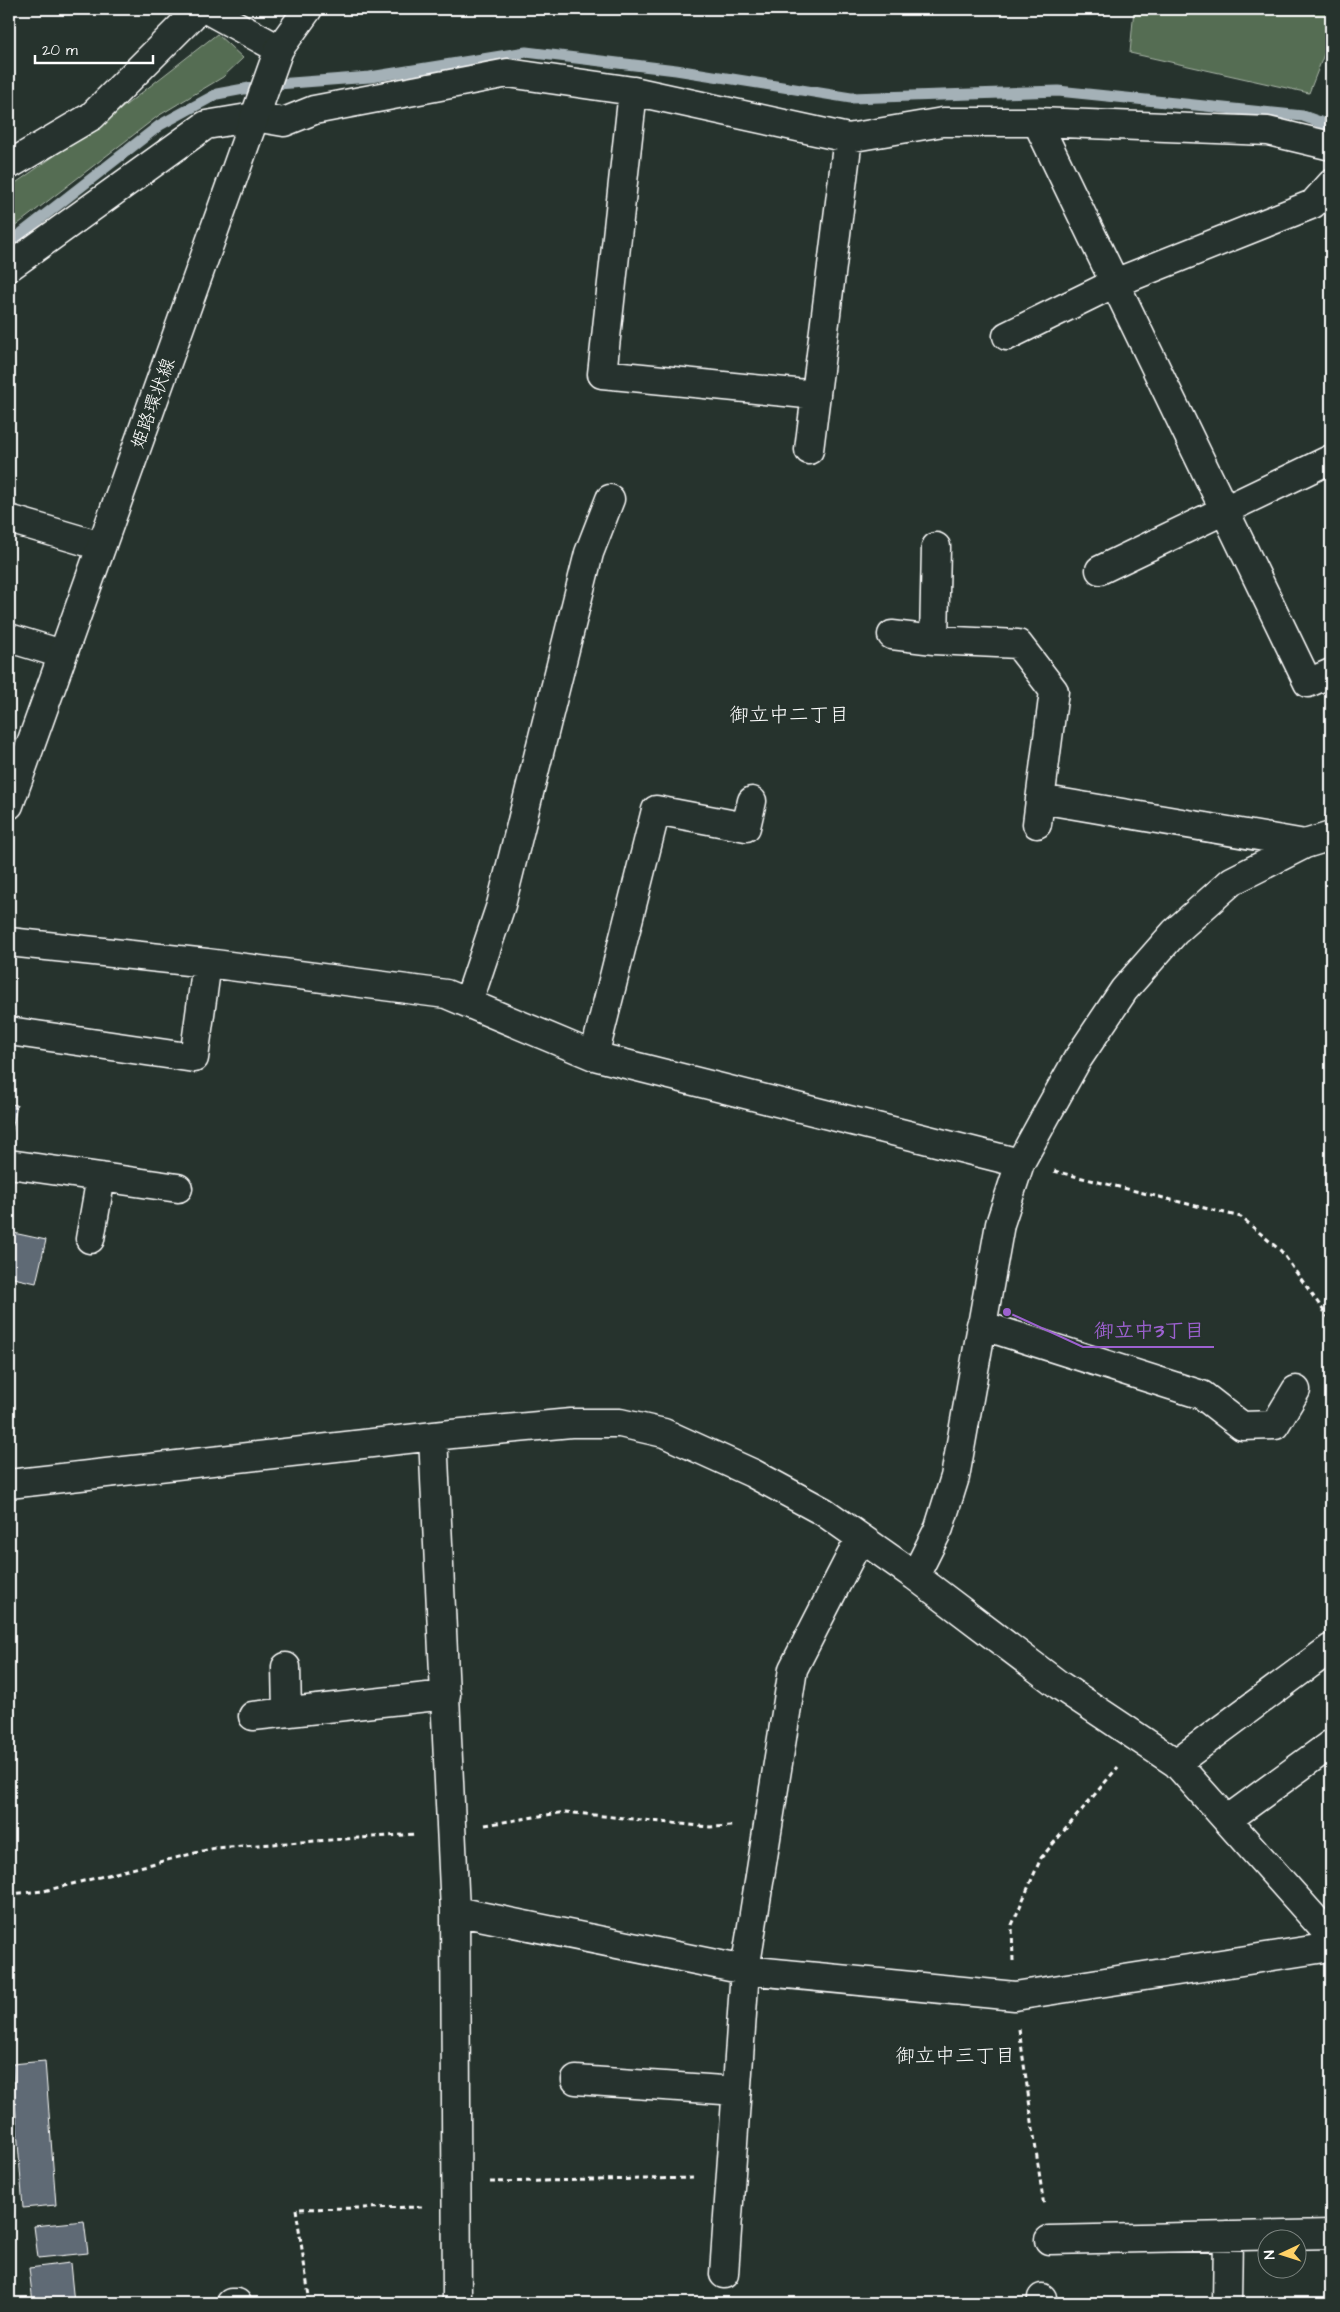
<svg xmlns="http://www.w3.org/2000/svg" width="1340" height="2312" font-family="'Architects Daughter','Klee One',sans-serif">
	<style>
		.green { fill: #556d53; stroke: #aab6a9 }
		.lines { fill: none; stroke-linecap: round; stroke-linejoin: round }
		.stream { stroke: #a4b1b7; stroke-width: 11 }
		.building { fill: #5f6b75; stroke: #fff }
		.minor-casing { stroke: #fff; stroke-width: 31 }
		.secondary-casing { stroke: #fff; stroke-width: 31 }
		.path { stroke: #fff; stroke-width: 3; stroke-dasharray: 5 4; stroke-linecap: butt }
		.minor { stroke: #26332d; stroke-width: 28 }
		.secondary { stroke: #26332d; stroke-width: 28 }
		.labels { text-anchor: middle; stroke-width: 4; stroke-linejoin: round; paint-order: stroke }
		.street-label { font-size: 19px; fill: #fff; stroke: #26332d }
		.neighbourhood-label { font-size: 20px; fill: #fff; stroke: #26332d }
		.leader { fill: none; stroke: #9c61cf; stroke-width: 2 }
		.callout-dot { fill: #9c61cf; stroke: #26332d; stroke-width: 2 }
		.callout-label { font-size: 20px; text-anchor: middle; font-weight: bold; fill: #9c61cf; stroke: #26332d; stroke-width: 4; stroke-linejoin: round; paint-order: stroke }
	</style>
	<rect width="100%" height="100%" fill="#26332d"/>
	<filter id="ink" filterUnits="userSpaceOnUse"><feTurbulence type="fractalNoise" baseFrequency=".02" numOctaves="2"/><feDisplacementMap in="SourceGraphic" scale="10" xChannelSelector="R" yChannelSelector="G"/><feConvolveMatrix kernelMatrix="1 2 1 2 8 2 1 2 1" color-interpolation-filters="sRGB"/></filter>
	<g filter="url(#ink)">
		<path class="green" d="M1134,9h197v27l-22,57 -179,-40z
			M217,34l26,24 -20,19 -65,39 -149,115v-45l8,-4 96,-67z"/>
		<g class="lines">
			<path class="stream" d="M9,243l151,-118 57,-31 48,-9 105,-8 156,-25 150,18 175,28 207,-7 245,25 28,10"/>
		</g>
		<path class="building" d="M9,1104l8,1 -8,40z
			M9,1232l37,8 -10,43 -27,-6z
			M45,2061l11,144 -33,3 -11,-144z
			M84,2221l4,32 -50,5 -4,-32z
			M9,2260l3,34 -3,1z
			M70,2263l4,40h-41l-4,-35z"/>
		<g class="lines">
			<g class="minor-casing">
				<path id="minor" d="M206,9l73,40
					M633,91l-31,283 214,21
					M1037,122l271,561 23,-10
					M9,165l83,-49 107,-107
					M9,267l197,-142 48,-8 30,5 30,-12 194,-37 125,18 215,47 95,-16h94l231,9 63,15
					M1007,336l108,-53 198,-79 18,-20
					M809,450l39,-312
					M9,519l92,27
					M1100,570l231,-111
					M892,635l42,5 84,4 36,47 -17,133
					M9,638l53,16
					M934,640l2,-93
					M1040,799l265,45
					M9,942l198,21 239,31 148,62 62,-246 90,17 6,-26
					M468,1003l33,-98 88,-352 21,-54
					M9,1031l185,27 13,-95
					M594,1056l426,107
					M9,1164l169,24
					M90,1239l11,-62
					M981,1325l221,70 40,31 33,-1 21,-35
					M433,1436l22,475 2,392
					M9,1484l443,-50 119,-11h49l44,10 88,40 72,39 91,64 24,-48 16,-51 45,-253 20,-61 29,-53 28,-50 47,-70 51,-58 57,-51 73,-37 26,-8
					M915,1576l144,109 117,78 155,174
					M286,1667l1,45
					M253,1716l193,-21
					M1176,1763l155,-115
					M1227,1820l104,-76
					M455,1911l290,59 270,26 316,-49
					M576,2080l161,11
					M1049,2240l282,-6
					M724,2274l21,-304 48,-301 67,-131
					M1042,2298v5
					M231,2303h6
					M1227,2303l1,-67"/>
			</g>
			<g class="secondary-casing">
				<path id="secondary" d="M9,805l270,-756 29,-40"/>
			</g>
			<path class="path" d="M1054,1171l187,46 40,34 50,70
				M485,1825l80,-13 145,15 24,-1
				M9,1894l35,-3 171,-43 202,-14
				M1013,1961l-1,-36 29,-67 77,-91
				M1019,2029l25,178
				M490,2182l206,-4
				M310,2303l-14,-94 127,-2
				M943,2303l65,-3"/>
			<use href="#minor" class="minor"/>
			<use href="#secondary" class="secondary"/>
		</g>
	</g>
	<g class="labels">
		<g class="street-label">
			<text transform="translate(152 403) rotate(-70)" y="7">姫路環状線</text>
		</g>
		<g class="neighbourhood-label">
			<text x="789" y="721">御立中二丁目</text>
			<text x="955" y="2062">御立中三丁目</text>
		</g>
	</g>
	<path class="leader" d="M1007 1312L1083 1347H1214"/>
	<circle class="callout-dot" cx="1007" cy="1312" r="5"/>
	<g class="callout-label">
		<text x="1149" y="1337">御立中3丁目</text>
	</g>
	<rect width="1340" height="2312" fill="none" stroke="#26332d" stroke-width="30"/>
	<rect x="15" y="15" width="1310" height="2282" fill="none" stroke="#fff" stroke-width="2" filter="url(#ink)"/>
	<g transform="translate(1282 2254) rotate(266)"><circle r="24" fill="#26332d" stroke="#7d8581"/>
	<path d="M0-4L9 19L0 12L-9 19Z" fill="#ffd166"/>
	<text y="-8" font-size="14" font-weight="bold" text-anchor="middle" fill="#ffffff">N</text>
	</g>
	<path d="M35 55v8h118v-8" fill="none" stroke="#ffffff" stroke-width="2.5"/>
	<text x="42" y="55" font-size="15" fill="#ffffff" stroke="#26332d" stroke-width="4" paint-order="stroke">20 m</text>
</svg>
